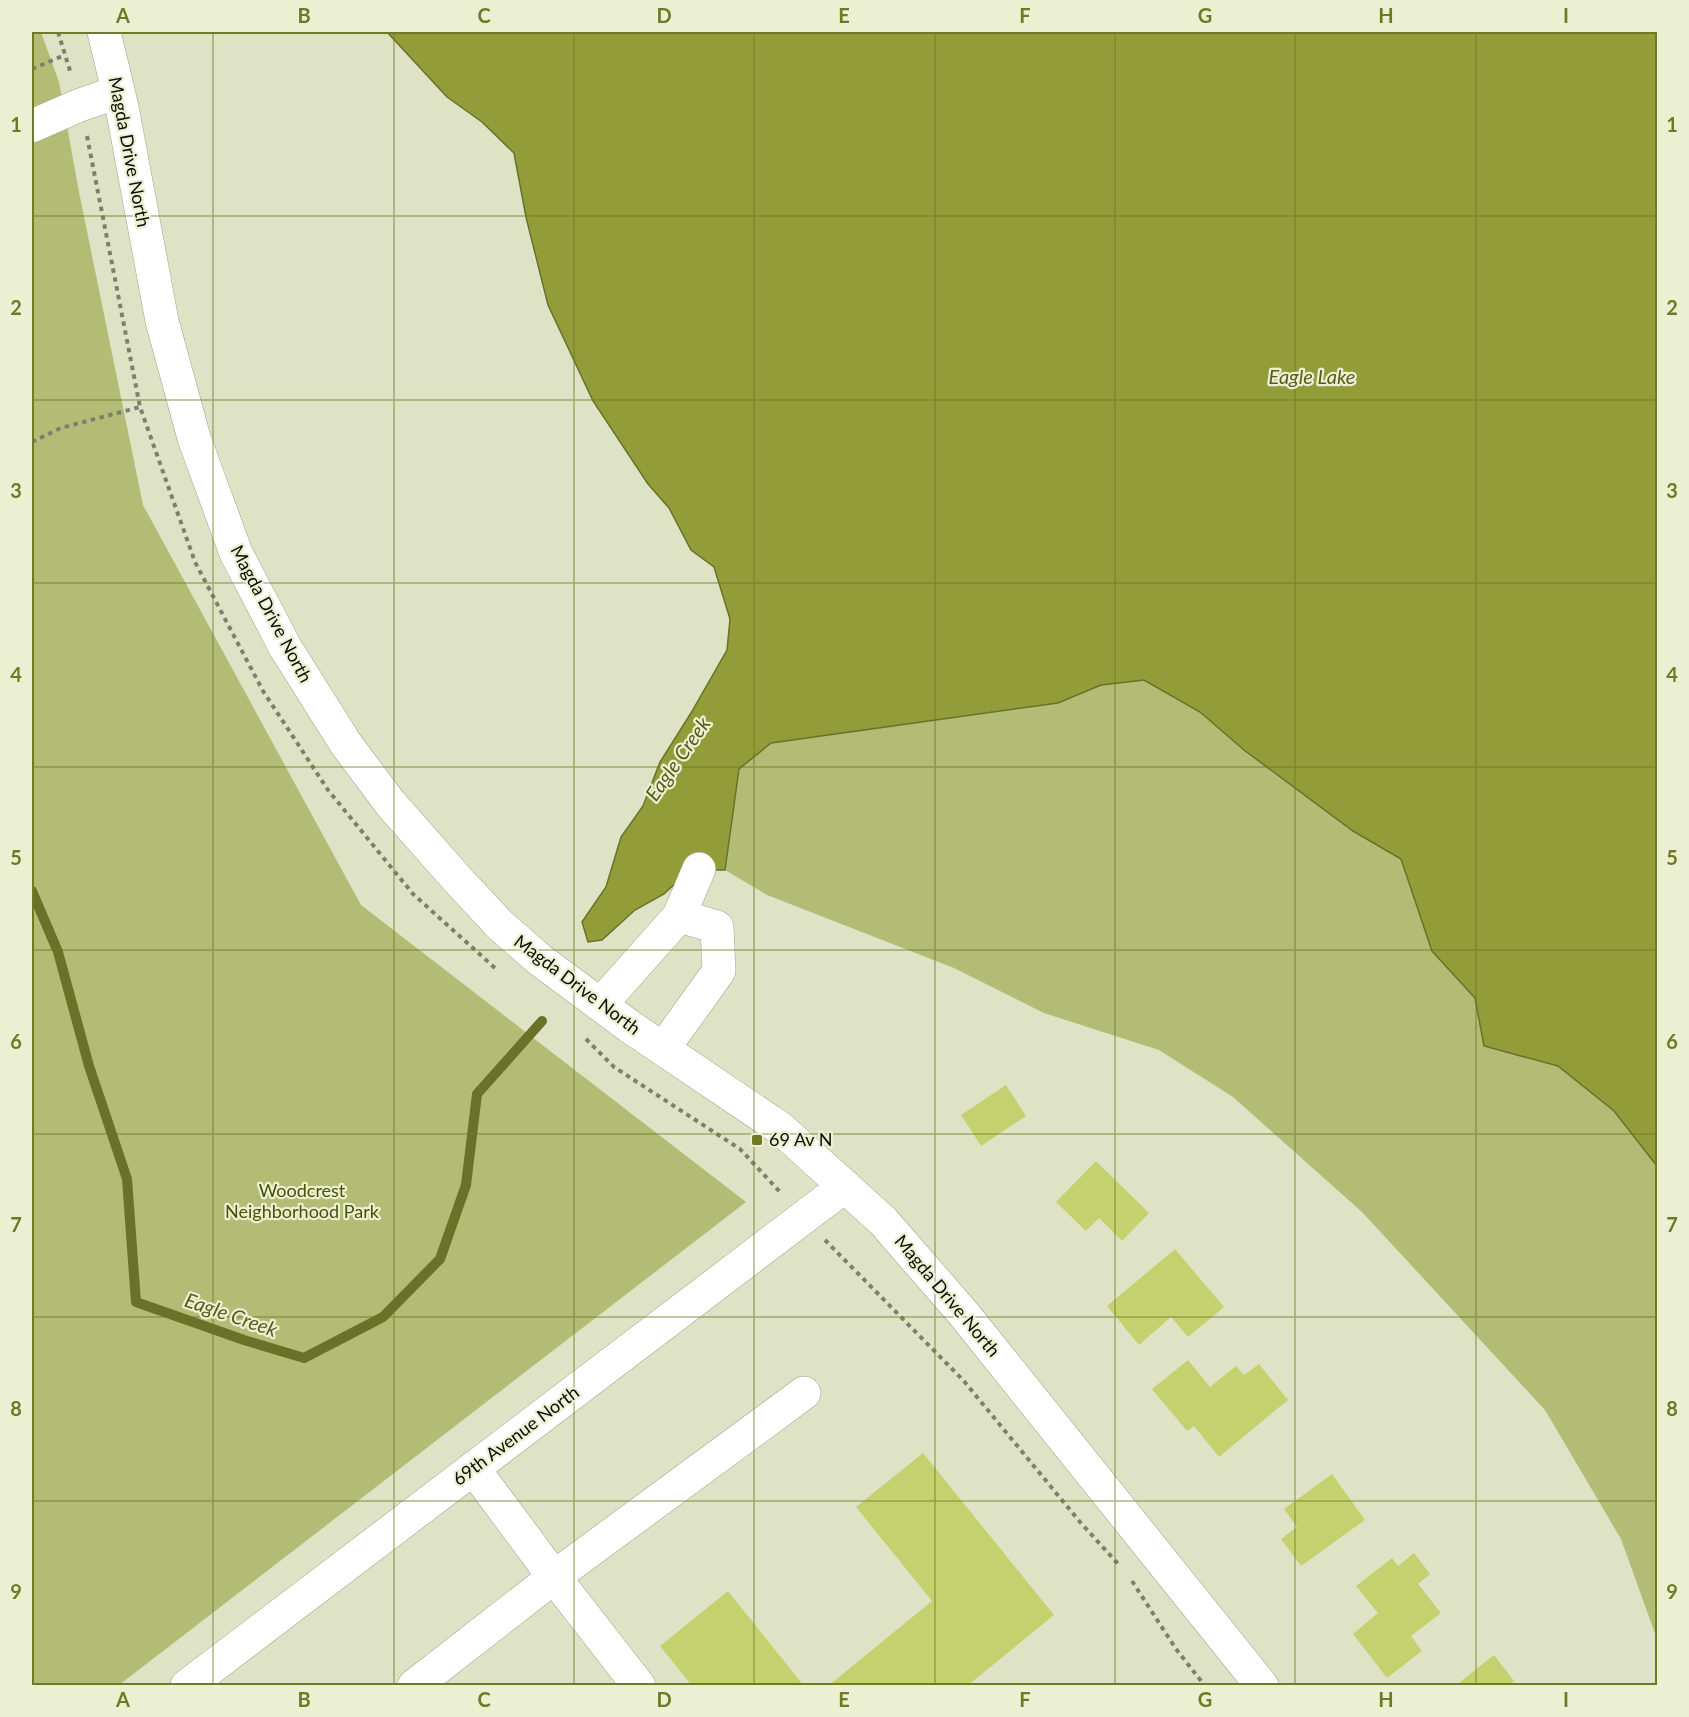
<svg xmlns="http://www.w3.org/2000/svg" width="1689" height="1717" font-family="Lato,sans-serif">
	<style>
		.green { fill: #b2bc75 }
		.water { fill: #929c39; stroke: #6a7129; stroke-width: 1.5 }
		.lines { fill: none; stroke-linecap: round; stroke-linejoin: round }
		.stream { stroke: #6a7129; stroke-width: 10 }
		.building { fill: #c5d16f }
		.minor-casing { stroke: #9fa388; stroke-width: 34 }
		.path { stroke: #7d806d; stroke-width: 4; stroke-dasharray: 4.5 4.5; stroke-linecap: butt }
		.minor { stroke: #fff; stroke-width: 33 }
		.grid { fill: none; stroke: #707923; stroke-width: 1.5; stroke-opacity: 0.55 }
		.poi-dot { fill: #707923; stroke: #ebf0d3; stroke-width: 2 }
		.labels { text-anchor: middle; stroke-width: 4.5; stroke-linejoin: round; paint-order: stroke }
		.street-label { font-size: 18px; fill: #0d0e05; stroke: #ebf0d3 }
		.poi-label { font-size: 18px; fill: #0d0e05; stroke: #ebf0d3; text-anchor: start }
		.park-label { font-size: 18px; fill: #4a5002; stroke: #ebf0d3 }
		.water-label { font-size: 20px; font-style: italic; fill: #565d16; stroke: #ebf0d3 }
		.neatline { fill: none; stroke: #707923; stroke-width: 2 }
		.grid-label { font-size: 20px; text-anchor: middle; font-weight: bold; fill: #707923 }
	</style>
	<rect width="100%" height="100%" fill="#dee3c6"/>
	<path class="green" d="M32,32h9l18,50 20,110 64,313 218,400 385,297 -627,483 -87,1z
		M1144,680l56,32 44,38 109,81 48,28 31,92 43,47 9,48 74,20 56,45 43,55v473l-36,-100 -76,-129 -183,-198 -129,-115 -74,-47 -115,-37 -90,-45 -187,-73 -42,-25 14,-102 32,-25 287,-40 43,-18z"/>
	<path class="water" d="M387,32h1270v1134l-43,-55 -56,-45 -74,-20 -9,-48 -43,-47 -31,-92 -48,-28 -109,-81 -44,-38 -56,-32 -43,5 -43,18 -287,40 -32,26 -14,101h-35l-26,24 -29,16 -33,30 -14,2 -6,-20 24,-35 15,-50 22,-31 17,-44 31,-49 36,-63 3,-31 -16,-52 -23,-17 -22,-42 -21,-24 -55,-83 -45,-96 -22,-88 -12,-64 -32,-31 -35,-25z"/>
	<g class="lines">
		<path class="stream" d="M32,891l26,61 31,114 38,113 9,123 108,38 60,18 79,-41 57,-58 26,-74 11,-91 65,-73"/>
	</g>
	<path class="building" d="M1006,1085l20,31 -45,30 -20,-31z
		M1096,1161l53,52 -27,28 -23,-23 -13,13 -30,-29z
		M1175,1249l49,58 -36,30 -17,-20 -32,28 -32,-39z
		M1188,1360l22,27 26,-21 8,9 15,-11 29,36 -69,57 -25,-31 -7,5 -35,-42z
		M923,1453l131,162 -87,71h-139l104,-85 -76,-94z
		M1332,1474l33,46 -64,46 -20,-27 16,-12 -13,-18z
		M1414,1553l16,21 -12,10 23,29 -30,23 11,15 -35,27 -34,-44 25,-21 -22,-27 36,-28 6,8z
		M728,1591l76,95h-112l-32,-40z
		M1494,1655l20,26 -6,5h-53z"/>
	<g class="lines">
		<g class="minor-casing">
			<path id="minor" d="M104,32l18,75 40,214 32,117 42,115 49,94 61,97 44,59 68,77 42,45 40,35 89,66 151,102 103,93 80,92 299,373
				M32,126l48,-21 38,-13
				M679,916l20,-47
				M600,1005l79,-89 38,11 2,44 -56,78
				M187,1686l658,-500
				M414,1686l140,-109 -81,-109
				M639,1686l-85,-109 250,-184"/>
		</g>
		<path class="path" d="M58,32l13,42
			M32,69l33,-14
			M87,136l53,271 55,155 68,129 65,99 85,104 82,74
			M32,442l29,-14 79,-21
			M586,1039l28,28 126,82 41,44
			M825,1240l138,140 117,142 40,44
			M1132,1581l44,68 29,37"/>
		<use href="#minor" class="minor"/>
	</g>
	<path class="grid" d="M213,32v1654M394,32v1654M574,32v1654M754,32v1654M935,32v1654M1115,32v1654M1295,32v1654M1476,32v1654M32,216h1626M32,400h1626M32,583h1626M32,767h1626M32,950h1626M32,1134h1626M32,1317h1626M32,1501h1626"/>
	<rect class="poi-dot" x="751" y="1134" width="12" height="12" rx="3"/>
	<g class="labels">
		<g class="street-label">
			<text transform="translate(129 152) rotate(79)" y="6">Magda Drive North</text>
			<text transform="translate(271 614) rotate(62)" y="6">Magda Drive North</text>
			<text transform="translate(577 985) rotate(37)" y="6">Magda Drive North</text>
			<text transform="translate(947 1296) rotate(50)" y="6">Magda Drive North</text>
			<text transform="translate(516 1436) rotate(-37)" y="6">69th Avenue North</text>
		</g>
		<g class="poi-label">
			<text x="769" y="1146">69 Av N</text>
		</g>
		<g class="park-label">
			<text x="302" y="1197">Woodcrest<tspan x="302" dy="21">Neighborhood Park</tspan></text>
		</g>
		<g class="water-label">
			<text x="1312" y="384">Eagle Lake</text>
			<text transform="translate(678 759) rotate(-55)" y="7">Eagle Creek</text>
			<text transform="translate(231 1315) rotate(19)" y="7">Eagle Creek</text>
		</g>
	</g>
	<rect width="1689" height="1717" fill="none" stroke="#ebf0d3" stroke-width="66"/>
	<rect x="33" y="33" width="1623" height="1651" class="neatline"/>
	<g class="grid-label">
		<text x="123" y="23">A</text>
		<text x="304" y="23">B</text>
		<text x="484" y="23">C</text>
		<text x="664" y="23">D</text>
		<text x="844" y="23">E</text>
		<text x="1025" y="23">F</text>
		<text x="1205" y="23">G</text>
		<text x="1386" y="23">H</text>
		<text x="1566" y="23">I</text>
		<text x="16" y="132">1</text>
		<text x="1672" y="132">1</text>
		<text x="16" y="315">2</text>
		<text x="1672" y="315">2</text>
		<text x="16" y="498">3</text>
		<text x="1672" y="498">3</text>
		<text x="16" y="682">4</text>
		<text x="1672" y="682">4</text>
		<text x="16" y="865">5</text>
		<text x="1672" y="865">5</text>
		<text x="16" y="1049">6</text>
		<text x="1672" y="1049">6</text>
		<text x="16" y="1232">7</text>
		<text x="1672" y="1232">7</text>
		<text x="16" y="1416">8</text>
		<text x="1672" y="1416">8</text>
		<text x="16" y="1599">9</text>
		<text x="1672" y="1599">9</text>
		<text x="123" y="1707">A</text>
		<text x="304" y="1707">B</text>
		<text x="484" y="1707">C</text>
		<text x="664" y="1707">D</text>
		<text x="844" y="1707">E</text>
		<text x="1025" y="1707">F</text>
		<text x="1205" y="1707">G</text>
		<text x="1386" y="1707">H</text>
		<text x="1566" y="1707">I</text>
	</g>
</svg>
